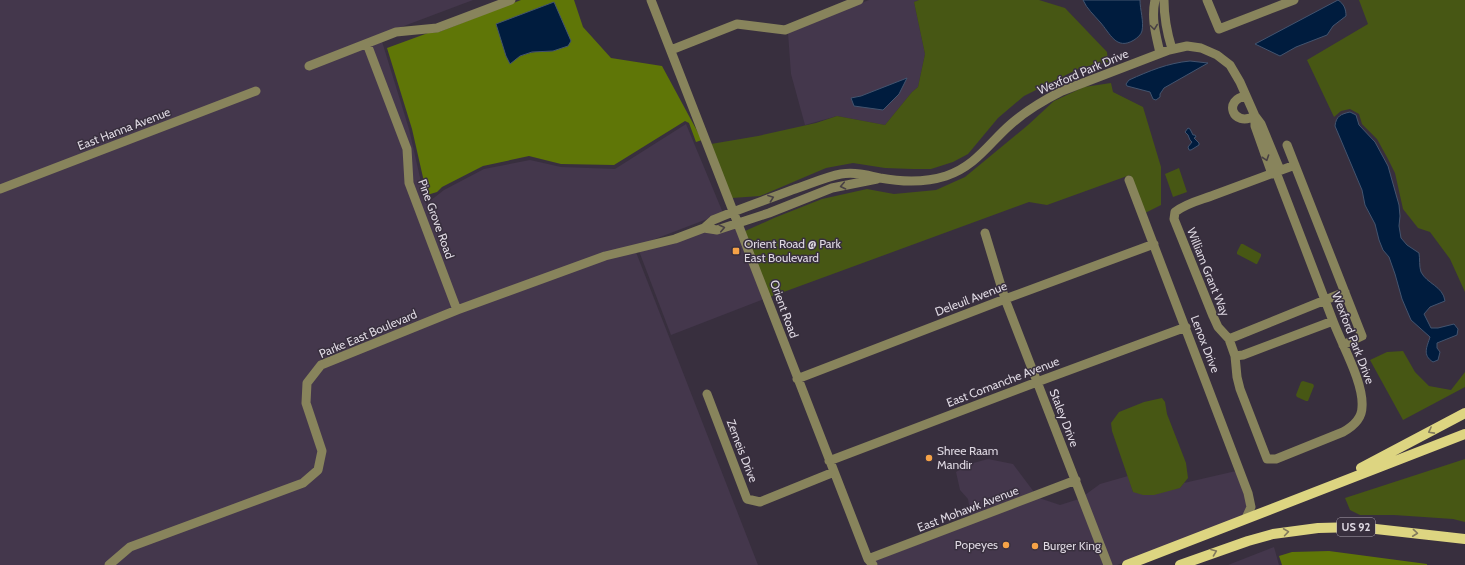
<svg xmlns="http://www.w3.org/2000/svg" width="1465" height="565" font-family="Cabin,sans-serif">
	<style>
		.built { fill: #44374c; fill-rule: evenodd }
		.green { fill: #475714 }
		.forest { fill: #5f7607; fill-rule: evenodd }
		.water { fill: #001c3e; stroke: #43546f }
		.lines { fill: none; stroke-linecap: round; stroke-linejoin: round }
		.minor { stroke: #88845c; stroke-width: 9 }
		.major { stroke: #ddd581; stroke-width: 10 }
		.oneway { stroke: #484044 }
		.oneway2 { stroke: #827a5c }
		.poi-dot { fill: #f6a247; stroke: #382f3e; stroke-width: 1.5 }
		.labels { text-anchor: middle; stroke-width: 3; stroke-linejoin: round; paint-order: stroke }
		.shield { fill: #382f3e; stroke: #aca5b1; stroke-width: 1 }
		.shield-label { font-size: 11px; font-weight: bold; fill: #ded8e2 }
		.street-label { font-size: 12px; fill: #ded8e2; stroke: #382f3e }
		.poi-label { font-size: 12px; fill: #ded8e2; stroke: #382f3e; text-anchor: start }
	</style>
	<rect width="100%" height="100%" fill="#382f3e"/>
	<path class="built" d="M0,0h473l-93,35 29,94 17,75 18,-14 40,-21 46,-9 31,7 54,2 71,-45 37,89 -89,34 124,318h-758z
		M869,0h50l-5,2 11,52 -7,33 -6,5 -27,33 -48,-9 -32,9 -14,-51 -3,-41zM907,79l-43,28 -10,-1 -3,-8 10,-2z
		M737,228l27,71 -93,36 -32,-84 65,-20z
		M988,459l25,5 21,28 -63,24 -3,-17 -8,-9 -4,-18 10,-7z
		M1236,471l12,33 -4,11 -127,50h-5l-27,-70 15,-11 28,-8 5,16 47,-4 4,-5z
		M1039,498l21,7 19,-6 26,66h-227l-4,-4z
		M1274,547l5,18h-51z"/>
	<path class="green" d="M919,0h120l26,8 42,44 1,10 -28,6 -56,28 -26,22 -30,36 -15,8 -22,7h-18l-28,-1 -32,-5 -27,5 -66,28 -28,2 -21,-54 47,-8 58,-13 21,-7 48,9 27,-33 6,-5 7,-33 -11,-52z
		M1359,0h106v292l-15,-33 -20,-27 -12,-4 -15,-19 -8,-36 -7,-14 -11,-20 -15,-15 -3,-10 -9,-5 -9,2 -7,6 -27,-57 61,-36z
		M1111,83l2,9 30,15 18,60v38l-16,8 -15,-38 -83,30 -18,-3 -259,95 -25,-66 29,-13 48,-19 45,-10 27,5 42,-4 29,-13 63,-52 26,-24 30,-14z
		M1179,168l8,24 -14,5 -8,-23z
		M1241,244h2l18,10v2l-4,8h-1l-19,-10v-2z
		M1403,351l12,21 14,14 22,4 14,-18v15l-62,33 -33,-60 17,-8z
		M1303,381l10,3 1,2 -6,15h-2l-9,-4 -1,-2 5,-13z
		M1162,398l3,4 2,12 19,49 2,15 -8,10 -26,7h-11l-10,-3 -21,-61 -1,-8 8,-11 25,-10z
		M1465,459v63l-12,-3 -59,-4h-34l-10,-5 -5,-12z"/>
	<path class="forest" d="M521,0h53l9,27 28,31 51,8 40,74 -6,2 -7,-19 -4,-2 -71,44 -53,-1 -32,-8 -46,10 -41,21 -5,5 -10,3 -15,-66 -25,-81 41,-15 11,-1zM554,2l-1,49c-18,1 -28,0 -43,12z
		M1329,551l98,13v1h-145l-3,-9 13,-4z"/>
	<path class="water" d="M1083,0h57c0,10 4,21 2,31 -1,4 -5,7 -8,9 -18,11 -24,-7 -34,-18 -6,-7 -13,-13 -17,-22z
		M1338,0c6,4 8,9 8,16l-13,10 -6,9 -31,12 -16,9 -25,-12z
		M554,2l17,39 -3,5 -15,5 -21,1 -12,4 -10,8 -4,-8 -10,-32z
		M1190,61l18,2 -44,25 -4,6v3l-4,3 -3,-1 -3,-7 -23,-6 -1,-2 3,-4c20,-9 39,-17 61,-19z
		M907,78l-8,16 -16,16 -29,-4 -3,-8 10,-2z
		M1350,112l6,3 3,10 16,17 13,24 11,39 1,11 -1,10 2,12 6,7 12,8c1,5 0,14 2,19 6,12 22,14 24,29l-15,6 -6,7 7,14h7l16,-4 4,5 -1,6 -20,8v5l3,4 -2,8 -5,2c-11,-7 -6,-15 -3,-25l-19,-17 -9,-21 -7,-25 -6,-17 -6,-7 -4,-10 -4,-16 -10,-19 -3,-15 -27,-64c1,-10 6,-12 15,-14z
		M1188,128l2,1 3,6h2l1,2 -2,1 5,5v2l-8,5h-2l-1,-3 4,-5 -2,-2 -2,-5 -3,-3z"/>
	<g class="lines">
		<path class="minor" d="M651,0c73,186 143,373 217,559l5,6
			M1155,0c-4,19 1,35 5,53
			M1164,0c0,17 3,33 8,49
			M1207,0l12,29 75,-29
			M367,44l40,105 2,34 48,127
			M671,50l66,-26 48,6 74,-30
			M309,66l87,-34 41,-4 74,-28
			M1246,96c-23,3 -14,32 9,20
			M1255,116v10l17,48
			M1287,145l75,191 -19,9
			M1276,172c19,50 38,99 57,149 9,24 31,62 29,86 0,12 -10,20 -19,25l-67,27h-9l-27,-70 -3,-12 -2,-21 -6,-17 -11,-12 -5,-11 -39,-97 1,-7c11,-9 26,-12 39,-17 27,-10 54,-20 81,-30
			M1129,180l119,313 3,14 -5,11
			M0,189l256,-98
			M704,228l13,2 52,-17 63,-25 45,-9
			M985,233l20,66 103,266
			M1229,339l116,-47
			M1235,356l8,-1 90,-34
			M797,379l208,-80 149,-55
			M707,394l40,105 13,3 74,-30
			M829,461l208,-79 149,-55
			M868,559l208,-79
			M109,565l21,-18 173,-64 15,-13 4,-19 -16,-48 1,-20 14,-18 136,-55 148,-54 70,-17 29,-11 9,-8c26,-11 53,-20 79,-30 16,-5 33,-13 49,-16 14,-2 26,1 39,4 22,4 44,5 66,-2 30,-10 43,-33 65,-52 16,-14 33,-24 51,-33l107,-41 18,-4 14,2 16,7 13,10 10,17 15,34 6,8 19,46"/>
		<path class="major" d="M1361,468l104,-55
			M1127,565l338,-131
			M1180,565l68,-24 25,-7 45,-6 40,-1 107,12"/>
	</g>
	<defs><path id="oneway-chevron" d="M-2-3.5L2.5 0L-2 3.5" fill="none" stroke-width="1.6" stroke-linecap="round" stroke-linejoin="round"/></defs>
	<g class="oneway">
		<use href="#oneway-chevron" transform="translate(1154 27) rotate(82)"/>
		<use href="#oneway-chevron" transform="translate(1266 158) rotate(71)"/>
		<use href="#oneway-chevron" transform="translate(843 186) rotate(168)"/>
		<use href="#oneway-chevron" transform="translate(771 198) rotate(-20)"/>
		<use href="#oneway-chevron" transform="translate(722 228) rotate(-13)"/>
	</g>
	<g class="oneway2">
		<use href="#oneway-chevron" transform="translate(1431 431) rotate(152)"/>
		<use href="#oneway-chevron" transform="translate(1286 532) rotate(-8)"/>
		<use href="#oneway-chevron" transform="translate(1415 533) rotate(6)"/>
		<use href="#oneway-chevron" transform="translate(1214 552) rotate(-21)"/>
	</g>
	<g class="poi-dot">
		<rect x="732" y="247" width="8" height="8" rx="2"/>
		<circle cx="929" cy="458" r="4"/>
		<circle cx="1006" cy="545" r="4"/>
		<circle cx="1035" cy="546" r="4"/>
	</g>
	<g class="labels">
		<rect class="shield" x="1337" y="518" width="38" height="18" rx="3"/>
		<g class="shield-label">
			<text x="1356" y="531">US 92</text>
		</g>
		<g class="street-label">
			<text transform="translate(1083 72) rotate(-23)" y="4">Wexford Park Drive</text>
			<text transform="translate(124 129) rotate(-21)" y="4">East Hanna Avenue</text>
			<text transform="translate(436 219) rotate(70)" y="4">Pine Grove Road</text>
			<text transform="translate(1208 272) rotate(68)" y="4">William Grant Way</text>
			<text transform="translate(971 299) rotate(-21)" y="4">Deleuil Avenue</text>
			<text transform="translate(784 309) rotate(70)" y="4">Orient Road</text>
			<text transform="translate(368 334) rotate(-23)" y="4">Parke East Boulevard</text>
			<text transform="translate(1353 338) rotate(69)" y="4">Wexford Park Drive</text>
			<text transform="translate(1205 344) rotate(69)" y="4">Lenox Drive</text>
			<text transform="translate(1003 382) rotate(-21)" y="4">East Comanche Avenue</text>
			<text transform="translate(1064 418) rotate(69)" y="4">Staley Drive</text>
			<text transform="translate(742 451) rotate(69)" y="4">Zemeis Drive</text>
			<text transform="translate(968 509) rotate(-21)" y="4">East Mohawk Avenue</text>
		</g>
		<g class="poi-label">
			<text x="744" y="248">Orient Road @ Park<tspan x="744" dy="14">East Boulevard</tspan></text>
			<text x="937" y="455">Shree Raam<tspan x="937" dy="14">Mandir</tspan></text>
			<text x="998" y="549" text-anchor="end">Popeyes</text>
			<text x="1043" y="550">Burger King</text>
		</g>
	</g>
</svg>
